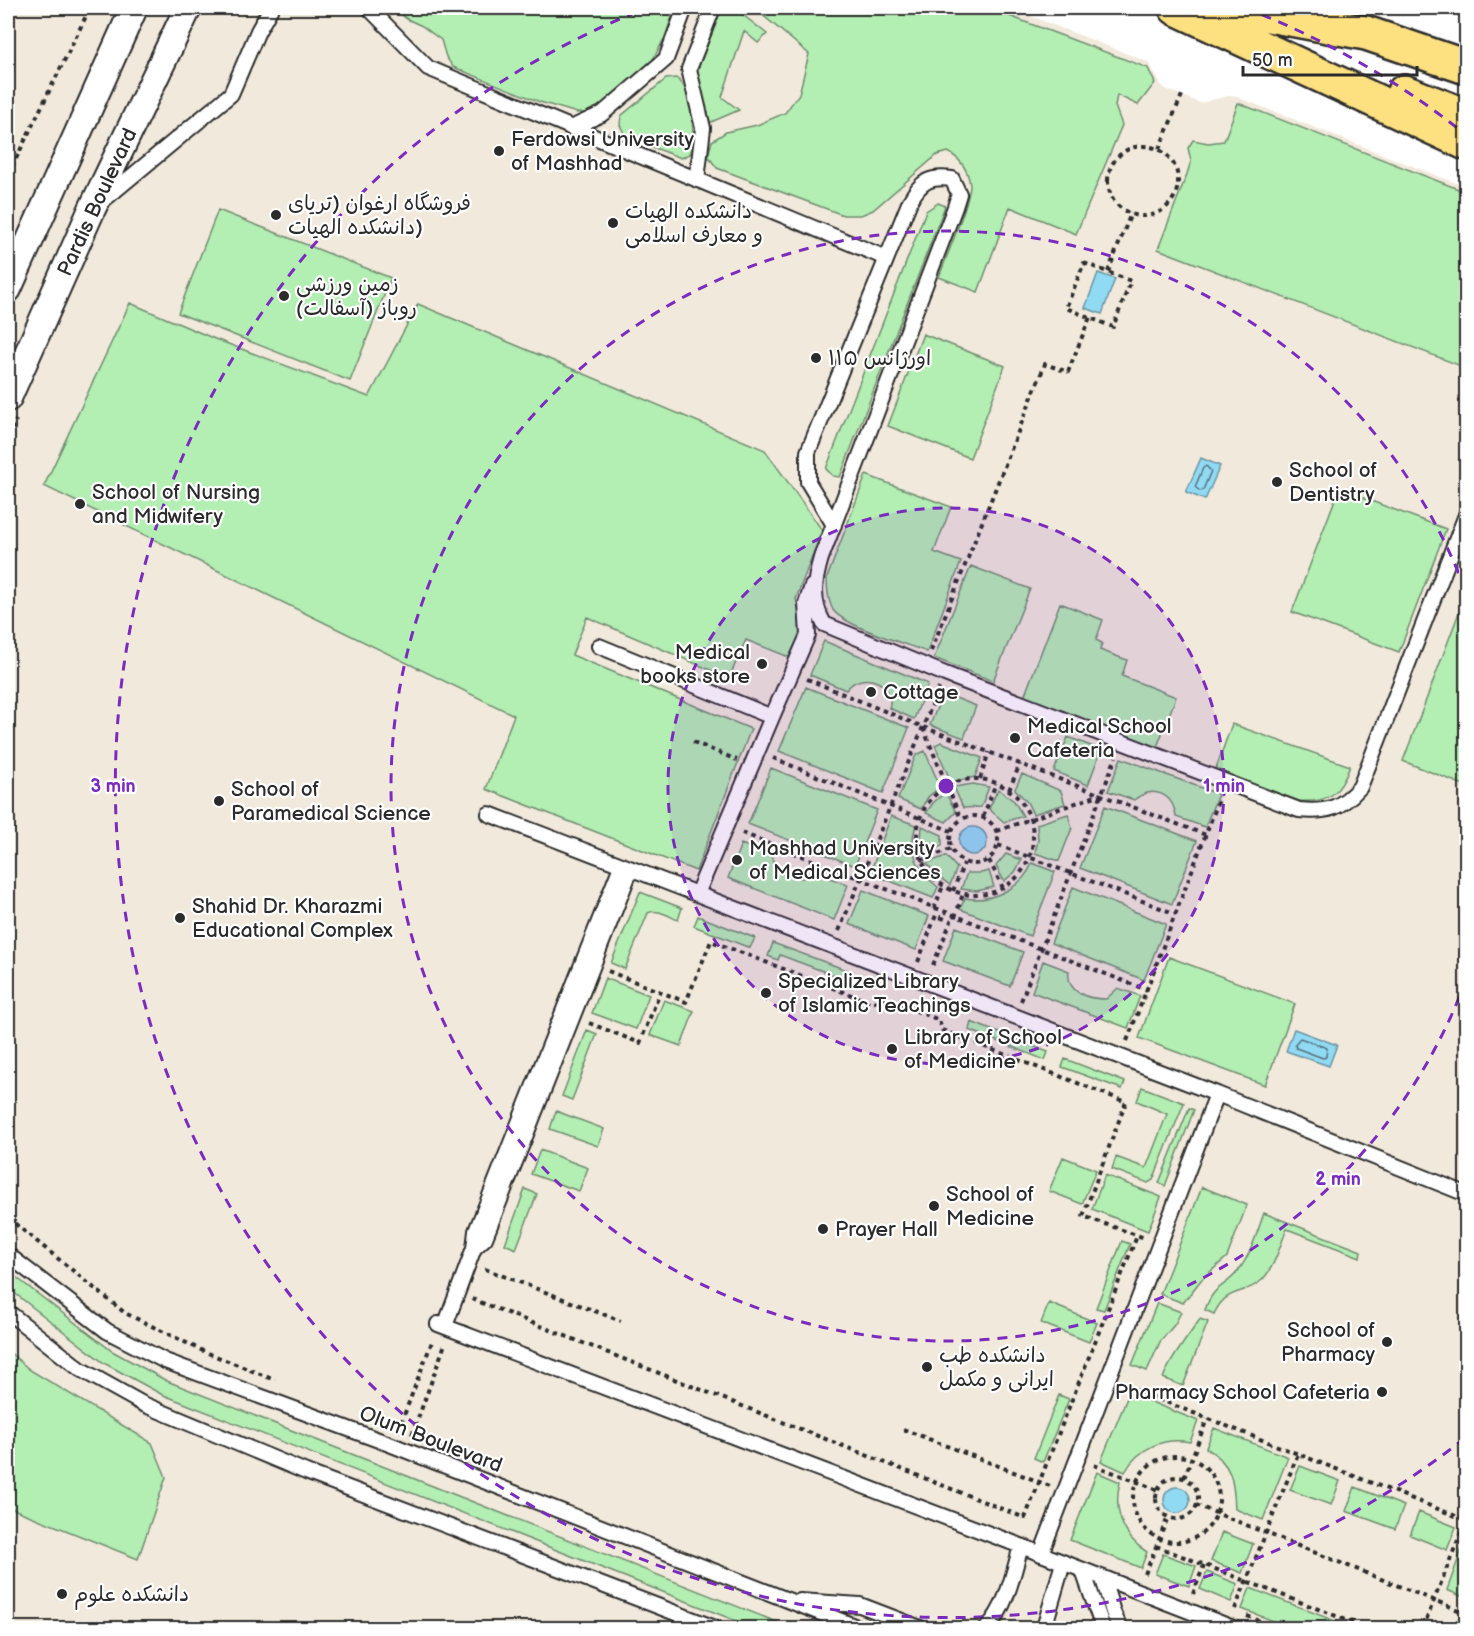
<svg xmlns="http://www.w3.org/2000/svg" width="1474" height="1636" font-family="'Balsamiq Sans','Playpen Sans Arabic',sans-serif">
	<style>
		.built { fill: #f1e9db }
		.green { fill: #b3eeb3; stroke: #6f8c6f; stroke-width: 1.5 }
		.water { fill: #91daf3; stroke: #6894a3; stroke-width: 1.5 }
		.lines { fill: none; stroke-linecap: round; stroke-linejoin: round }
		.shore { stroke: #54717b; stroke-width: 1.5 }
		.lane-casing { stroke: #2b2b2b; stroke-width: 18 }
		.street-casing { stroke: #2b2b2b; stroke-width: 30 }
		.highway-casing { stroke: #2b2b2b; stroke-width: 38 }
		.path { stroke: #2b2b2b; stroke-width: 4; stroke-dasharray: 4.5 4.5; stroke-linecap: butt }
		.lane { stroke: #fff; stroke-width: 14 }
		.street { stroke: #fff; stroke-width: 26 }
		.highway { stroke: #fde080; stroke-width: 33 }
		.tram { stroke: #2b2b2b; stroke-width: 1.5 }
		.ring { fill: none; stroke: #7b2cbf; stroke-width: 3; stroke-dasharray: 10 8 }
		.poi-dot { fill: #2b2b2b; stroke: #fff; stroke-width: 2 }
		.labels { text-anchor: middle; stroke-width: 4.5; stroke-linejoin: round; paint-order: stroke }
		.poi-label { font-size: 21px; fill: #2b2b2b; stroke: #fff; text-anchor: start }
		.street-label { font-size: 21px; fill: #2b2b2b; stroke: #fff }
		.centre { fill: #7b2cbf; stroke: #fff; stroke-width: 3 }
		.ring-label { font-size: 18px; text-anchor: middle; font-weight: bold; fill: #7b2cbf; stroke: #fff; stroke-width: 4.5; stroke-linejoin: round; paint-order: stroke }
	</style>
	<rect width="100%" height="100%" fill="#fff"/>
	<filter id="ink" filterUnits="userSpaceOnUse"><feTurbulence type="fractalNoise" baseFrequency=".0167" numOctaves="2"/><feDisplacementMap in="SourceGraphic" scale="12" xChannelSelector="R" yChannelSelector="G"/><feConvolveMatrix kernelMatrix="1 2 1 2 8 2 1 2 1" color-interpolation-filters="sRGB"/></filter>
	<g filter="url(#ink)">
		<path class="built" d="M8,8h1002l138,54 15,26 37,15 32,-8 234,92v1441h-1458z"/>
		<path class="green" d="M393,8h282l-10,29 -15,28 -59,48h-14l-37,-11 -87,-35 -7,-10 -5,-17 -19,-14 -15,-7z
			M722,8h12l33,26 -9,9 -14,-12 -22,66 17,13 -30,13c-8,-16 -3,-33 -13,-49z
			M754,8h234l160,60 7,15 -17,22 -21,-10 -2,11 7,19 -46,109 -66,-27 -32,85 -39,-15c6,-17 32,-78 31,-92 -2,-16 -9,-26 -22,-33l-11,3 -64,55 -12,5h-18l-126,-47 -9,-12 4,-15 14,-9 31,-7 28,-12 14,-19 10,-40z
			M676,78c18,12 19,57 14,76l-9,4 -55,-21 -6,-12 1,-9 45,-37z
			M1238,103l228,89v176l-308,-119 29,-75 4,-13 -3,-13 5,-8 15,3 16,-2z
			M938,203l7,3 -105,271 -7,-1 -7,-7 100,-258z
			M218,210l173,68 -41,103 -172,-68z
			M130,303l85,36 154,58 49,-93 347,146 57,80 -26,69 7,30 -14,28 -43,-17 -17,38 -142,-61 -15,38 179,74 -55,142 -210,-82 28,-74 -470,-229z
			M923,334l82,32 -35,92 -82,-32z
			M866,475l85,32 -17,45 27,10 -34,90c-21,-8 -83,-26 -94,-42 -5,-9 -6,-22 -6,-32z
			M1339,489l107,40 -47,123 -107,-40z
			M971,566l59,23 -37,92 -59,-23z
			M1466,594v192l-63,-25z
			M1060,603l43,17 -7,20 6,3 -2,7 27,10 -5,16 54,21 -19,50 -133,-50z
			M824,641l104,43 -14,35 -25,-11c8,-24 -27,-40 -43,-18l-36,-15z
			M806,687l103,41 -26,65 -104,-42z
			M943,693l33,13 -12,32 -34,-13z
			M1232,724l118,42c-10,28 -21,37 -52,35l-83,-30z
			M1068,737l33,13 -13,35 -34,-14z
			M941,742l41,16 -7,19 -24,5 -16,-37z
			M925,751l15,36 -12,10 -7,12 -23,-10 18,-44z
			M1121,758l97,36 -13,33 -29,-10c-3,-24 -23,-32 -42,-17l-26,-9z
			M771,768l106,42 -22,56 -107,-42z
			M1022,774l39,17 4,13 -32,10 -6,-12 -12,-13z
			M973,784l16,3 -8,20 -18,1 -9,-21z
			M998,789l16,12 9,15 -19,6 -15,-13z
			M945,792l11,20 -10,10 -20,-9 7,-10z
			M1105,806l92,35 -25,63 -92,-36z
			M1068,814l4,14 -13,33 -24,-8 3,-13 -1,-16z
			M891,816l25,9c-9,25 2,47 22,62l-5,11 -63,-25z
			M922,826l20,9v11l-20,6 -1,-12z
			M741,844l31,12c2,18 15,21 31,22l9,-7 36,14 -14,35 -106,-42z
			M1006,854l16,6 -7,12 -11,9 -8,-15z
			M946,856l11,12 -7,17 -15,-11 -8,-11z
			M1032,863l23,9 -25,64 -70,-27 5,-11c25,5 58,-10 67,-35z
			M989,871l5,16 -17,4 -16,-2 6,-16h14z
			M1073,887l93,37 -22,56 -93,-37z
			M863,890l66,26 -13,34 -67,-26z
			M640,892l42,16 -4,12c-10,-4 -21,-12 -30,-7l-23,56 -14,-6z
			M698,916l57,22 -5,10 -56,-22z
			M956,927l67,25 -13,34 -67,-25z
			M773,943l79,29 -5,13 -7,-3 1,-4 -61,-23 -2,5 -10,-4z
			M1169,957l126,47 -30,81 -126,-47z
			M1043,961l26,10c-3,22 19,28 37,28l12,-11 22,8 -12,32 -96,-36z
			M605,978l44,17 -13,34 -44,-16z
			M664,1000l30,11 -13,35 -31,-11z
			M971,1022l77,30 -3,8 -76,-30z
			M587,1030l10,4 -25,66 -10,-4z
			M1065,1059l60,23 -3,7 -60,-22z
			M1142,1087l42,16 -31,77 -5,3 -36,-14 4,-12 30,11 21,-54 -30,-13z
			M1189,1108l5,2 -29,76 -6,-3z
			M556,1111l48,18 -6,17 -48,-17z
			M540,1150l48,18 -9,23 -48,-17z
			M1063,1157l33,13 -14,34 -33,-13z
			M1105,1175l56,22 -13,34 -56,-22z
			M1202,1187l45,18 -20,52 -26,23 -18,23 -23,-9z
			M525,1189l12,5 -21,55 -11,-5z
			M1264,1213l97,38 -1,6 -73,-28c-7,16 -12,38 -25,51 -19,17 -35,6 -48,34l-9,-4c9,-26 19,-21 33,-39 13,-17 19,-38 26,-58z
			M1122,1241l8,3 -26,66 -8,-2z
			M8,1271l104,80 55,30 625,247h-38l-593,-234 -57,-31 -96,-75z
			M1049,1303l48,20 -8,19 -48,-19z
			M1157,1303l24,9 -6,12 -15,18 -13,29 -15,-6z
			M1200,1319l8,3 -25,64 -20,-8c9,-22 24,-39 37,-59z
			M8,1351l22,19 122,73 14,34 -28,82 -130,-52z
			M1129,1393l69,28 -8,21c-26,-5 -52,6 -65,30l-24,-11z
			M1059,1395l10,4 -26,63 -9,-4z
			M1214,1428l74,29 -25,63 -28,-11c-1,-28 -3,-46 -29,-61z
			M1300,1466l40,15 -9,24 -41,-15z
			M1097,1472l23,10c-7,27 2,55 27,70l-6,16 -71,-28z
			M1355,1487l49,19 -9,23 -49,-18z
			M1419,1512l37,15 -9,23 -37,-15z
			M1222,1532l31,12 -11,29 -31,-12z
			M1466,1538v60l-19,-8z
			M1163,1554l33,12 -7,20 -34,-12z
			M1207,1572l31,12 -7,18 -31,-13z
			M1250,1588l103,40h-61l-50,-19z"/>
		<path class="water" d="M1098,273l17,6 -13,35 -17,-6z
			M1201,458l19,8 -15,34 -19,-8z
			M959 841a14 14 0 1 1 28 0a14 14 0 1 1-28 0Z
			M1294,1029l43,16 -8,21 -43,-15z
			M1164 1500a13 13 0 1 1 26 0a13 13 0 1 1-26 0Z"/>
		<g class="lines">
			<path class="shore" d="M1206,466l5,5 -8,19 -3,1 -5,-4 8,-19z
				M1300,1038l27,10 -1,9 -3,1 -27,-10 -1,-4z"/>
			<g class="lane-casing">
				<path id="lane" d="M369,8l59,60 458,190
					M571,128l31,-14 64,-55 19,-51
					M697,180l6,-52 -14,-59 24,-61
					M101,202l130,-108 27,-63 13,-23
					M834,525l-26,-43v-30l102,-251c11,-20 20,-25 42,-22l7,15 -4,13 -134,351c-7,24 -10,42 3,66l121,50 354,136c29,3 42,-2 61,-23l106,-272
					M599,646l173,71 36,-82 -2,-31 6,-18
					M489,814l728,280 -176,460
					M697,894l75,-177
					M1217,1094l249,100
					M474,1248l11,-10 146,-369
					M8,1255l99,76 58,30 227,84 467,183
					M8,1312l72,57 63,35 163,68 409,156
					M438,1324l583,222 212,82
					M445,1326l29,-78 2,-17 145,-365
					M1083,1571l20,57
					M1103,1579l10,33 7,16
					M800,1601l60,4 60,23
					M987,1628c20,-21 26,-54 34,-82
					M1044,1628l19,-65"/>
			</g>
			<g class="street-casing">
				<path id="street" d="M8,289l126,-281
					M8,398l84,-189 96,-201"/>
			</g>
			<g class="highway-casing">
				<path id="highway" d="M1176,8l290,135
					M1231,8l135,25 100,34
					M1404,92l62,24"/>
			</g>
			<path class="path" d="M1108 181a35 35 0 1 1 70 0a35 35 0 1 1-70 0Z
				M1159,149l23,-54
				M8,175l82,-167
				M8,207l7,8
				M1084,263l47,18 -18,46 -47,-19z
				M1108,272l23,-59
				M8,438l8,-18
				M931,651l114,-287 23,8 22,-55
				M807,679l116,48 283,108
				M923,728l38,91
				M693,742l44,18
				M773,758l178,73
				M917 837a58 58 0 1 1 116 0a58 58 0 1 1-116 0Z
				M980,779l9,-27
				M1009,790l11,-26
				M950 840a24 24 0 1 1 48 0a24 24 0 1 1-48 0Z
				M983,817l13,-34
				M997,831l104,-37
				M742,833l405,157
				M998,845l178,69
				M921,860l30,-11
				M989,860l14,28
				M953,891l11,-28
				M934,909l9,-23
				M955,917l8,-23
				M839,931l100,-243
				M918,962l18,-47 6,3 2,-5
				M933,965l18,-44 -9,-3
				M608,971l78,31 25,-61 161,62 13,-5 54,22 3,10 184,72 -43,114 62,22
				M1021,1001l95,-244
				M589,1023l51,20 20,-51
				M1127,1041l93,-244
				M8,1218l117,95 78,38 72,29
				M485,1269l136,52
				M472,1299l553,219 112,-282
				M1125,1386l341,134
				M903,1429l147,57
				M398,1431l35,-92
				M412,1435l33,-91
				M1133 1499a43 43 0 1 1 86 0a43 43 0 1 1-86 0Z
				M1094,1465l64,25
				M1156 1498a21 21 0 1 1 42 0a21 21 0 1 1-42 0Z
				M1184,1478l23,-59
				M1196,1505l270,108
				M1156,1546l211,82
				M1145,1574l23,-57
				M1193,1594l11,-29
				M1235,1609l63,-155
				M1247,1616l31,12
				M1423,1628l43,-108"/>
			<use href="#lane" class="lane"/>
			<use href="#street" class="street"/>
			<use href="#highway" class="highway"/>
			<path class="tram" d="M1440,8l26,10"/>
		</g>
	</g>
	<circle cx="946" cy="786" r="278" fill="#7b2cbf" fill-opacity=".12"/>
	<g class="ring">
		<circle cx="946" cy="786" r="278"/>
		<path d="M1466 980A555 555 0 1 1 1466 592"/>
		<path d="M1465 1438A833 833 0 1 1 647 8M1245 8A833 833 0 0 1 1465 134"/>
	</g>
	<g class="poi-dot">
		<circle cx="499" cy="151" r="6"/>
		<circle cx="276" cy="215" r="6"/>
		<circle cx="613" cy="223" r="6"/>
		<circle cx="284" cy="296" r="6"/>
		<circle cx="816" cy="358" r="6"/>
		<circle cx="1277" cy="482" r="6"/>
		<circle cx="80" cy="504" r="6"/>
		<circle cx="762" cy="664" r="6"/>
		<circle cx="871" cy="692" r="6"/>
		<circle cx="1015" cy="738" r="6"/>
		<circle cx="219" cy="801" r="6"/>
		<circle cx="737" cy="860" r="6"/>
		<circle cx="180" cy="918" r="6"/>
		<circle cx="766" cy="993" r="6"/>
		<circle cx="892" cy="1049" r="6"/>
		<circle cx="934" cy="1206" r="6"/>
		<circle cx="823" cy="1229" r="6"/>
		<circle cx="1387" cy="1342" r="6"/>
		<circle cx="927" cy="1367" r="6"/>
		<circle cx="1382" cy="1392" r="6"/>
		<circle cx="62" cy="1594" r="6"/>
	</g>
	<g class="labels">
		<g class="poi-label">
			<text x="511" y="146">Ferdowsi University<tspan x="511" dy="24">of Mashhad</tspan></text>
			<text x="288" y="210">فروشگاه ارغوان (تریای<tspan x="288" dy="24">دانشکده الهیات)</tspan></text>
			<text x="625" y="218">دانشکده الهیات<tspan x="625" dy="24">و معارف اسلامی</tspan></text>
			<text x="296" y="291">زمین ورزشی<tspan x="296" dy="24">روباز (آسفالت)</tspan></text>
			<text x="828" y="365">اورژانس ۱۱۵</text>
			<text x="1289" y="477">School of<tspan x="1289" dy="24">Dentistry</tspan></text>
			<text x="92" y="499">School of Nursing<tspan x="92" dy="24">and Midwifery</tspan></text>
			<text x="750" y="659" text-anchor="end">Medical<tspan x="750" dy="24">books store</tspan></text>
			<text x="883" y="699">Cottage</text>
			<text x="1027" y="733">Medical School<tspan x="1027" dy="24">Cafeteria</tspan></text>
			<text x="231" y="796">School of<tspan x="231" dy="24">Paramedical Science</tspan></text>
			<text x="749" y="855">Mashhad University<tspan x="749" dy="24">of Medical Sciences</tspan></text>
			<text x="192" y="913">Shahid Dr. Kharazmi<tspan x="192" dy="24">Educational Complex</tspan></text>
			<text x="778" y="988">Specialized Library<tspan x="778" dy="24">of Islamic Teachings</tspan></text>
			<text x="904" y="1044">Library of School<tspan x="904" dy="24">of Medicine</tspan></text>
			<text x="946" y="1201">School of<tspan x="946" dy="24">Medicine</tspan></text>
			<text x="835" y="1236">Prayer Hall</text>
			<text x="1375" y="1337" text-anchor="end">School of<tspan x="1375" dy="24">Pharmacy</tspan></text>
			<text x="939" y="1362">دانشکده طب<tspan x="939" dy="24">ایرانی و مکمل</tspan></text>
			<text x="1370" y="1399" text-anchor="end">Pharmacy School Cafeteria</text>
			<text x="74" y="1601">دانشکده علوم</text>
		</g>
		<g class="street-label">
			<text transform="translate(97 202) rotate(-65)" y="7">Pardis Boulevard</text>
			<text transform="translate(431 1439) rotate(21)" y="7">Olum Boulevard</text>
		</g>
	</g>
	<circle cx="946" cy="786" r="9" class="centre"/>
	<g class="ring-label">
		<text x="1224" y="792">1 min</text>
		<text x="113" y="792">3 min</text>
		<text x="1338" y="1185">2 min</text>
	</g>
	<rect width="1474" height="1636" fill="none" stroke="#fff" stroke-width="30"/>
	<rect x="15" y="15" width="1444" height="1606" fill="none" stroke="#2b2b2b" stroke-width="2" filter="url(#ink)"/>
	<path d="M1243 66v9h174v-9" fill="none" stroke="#2b2b2b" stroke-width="3"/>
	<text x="1252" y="66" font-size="18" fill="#2b2b2b" stroke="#ffffff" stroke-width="4.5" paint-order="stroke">50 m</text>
</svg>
